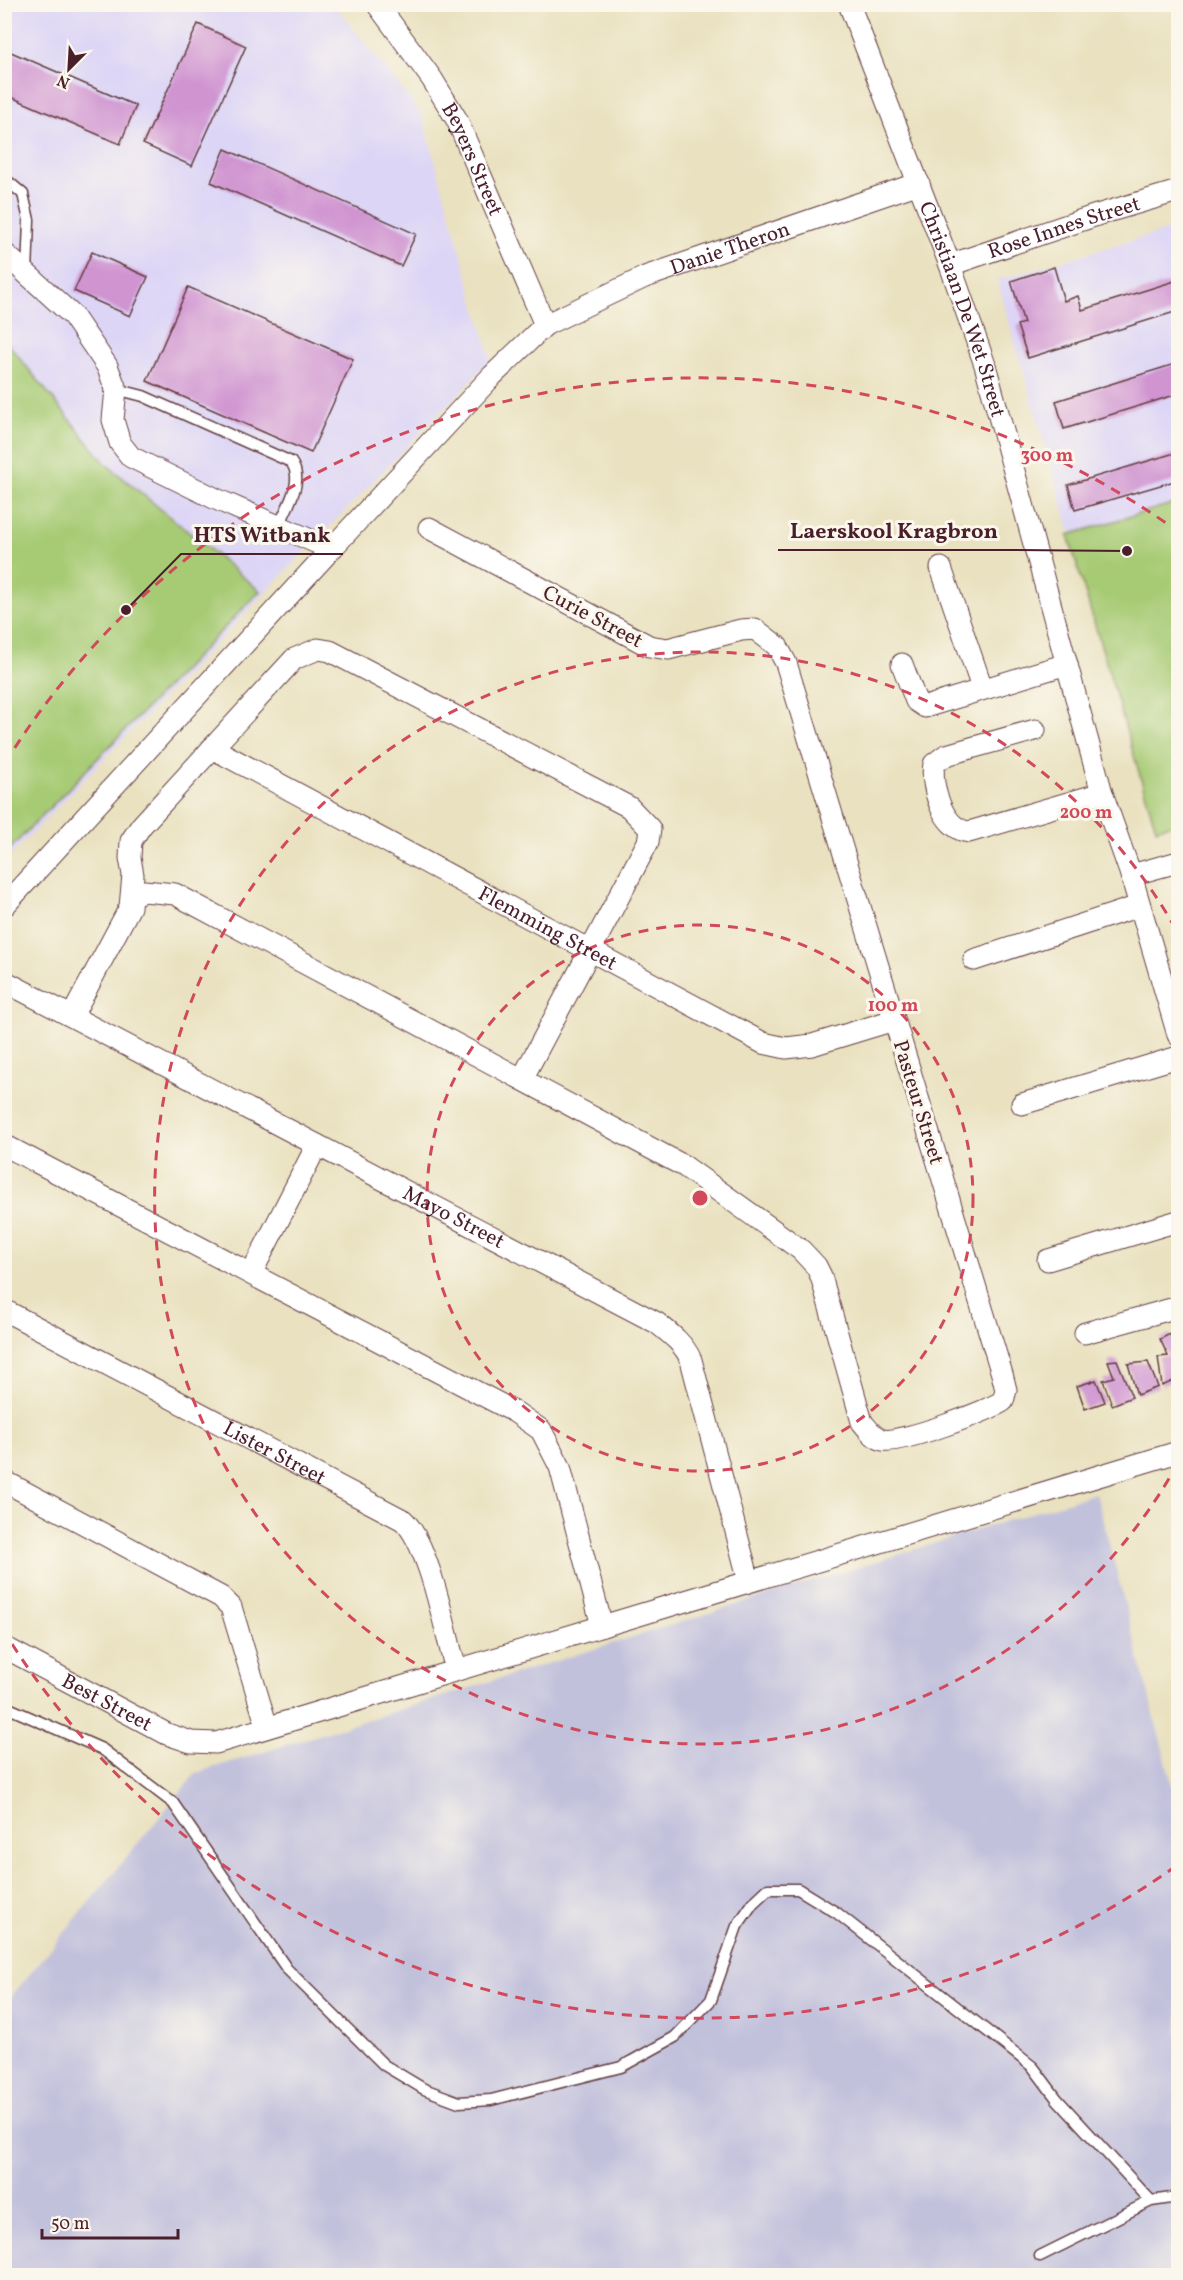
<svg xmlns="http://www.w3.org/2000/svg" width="1183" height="2280" font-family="Vollkorn,serif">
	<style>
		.built { fill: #ddd5f6 }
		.industrial { fill: #c2c1dc }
		.green { fill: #a7cb74; stroke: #787550; stroke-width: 1.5 }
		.building { fill: #d095d1 }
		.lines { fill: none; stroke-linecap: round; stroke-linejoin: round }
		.lane-casing { stroke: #623c41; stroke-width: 13 }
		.street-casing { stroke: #623c41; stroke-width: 23 }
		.lane { stroke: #fff; stroke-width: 10 }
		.street { stroke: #fff; stroke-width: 21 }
		.ring { fill: none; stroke: #d1495b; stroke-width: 3; stroke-dasharray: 10 8 }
		.labels { text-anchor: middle; stroke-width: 6; stroke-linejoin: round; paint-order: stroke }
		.street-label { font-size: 21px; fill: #4a1f2b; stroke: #fbf7ec }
		.centre { fill: #d1495b; stroke: #fbf7ec; stroke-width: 3 }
		.ring-label { font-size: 18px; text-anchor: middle; font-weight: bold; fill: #d1495b; stroke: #fbf7ec; stroke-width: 6; stroke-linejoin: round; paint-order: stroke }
		.leader { fill: none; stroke: #4a1f2b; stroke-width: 2 }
		.callout-dot { fill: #4a1f2b; stroke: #fbf7ec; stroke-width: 2 }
		.callout-label { font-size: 22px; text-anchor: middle; font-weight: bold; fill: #4a1f2b; stroke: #fbf7ec; stroke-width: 6; stroke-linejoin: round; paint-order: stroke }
	</style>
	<rect width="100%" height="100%" fill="#fbf7ec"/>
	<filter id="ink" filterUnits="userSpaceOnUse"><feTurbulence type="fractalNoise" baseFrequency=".0167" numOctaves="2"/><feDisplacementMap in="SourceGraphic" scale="12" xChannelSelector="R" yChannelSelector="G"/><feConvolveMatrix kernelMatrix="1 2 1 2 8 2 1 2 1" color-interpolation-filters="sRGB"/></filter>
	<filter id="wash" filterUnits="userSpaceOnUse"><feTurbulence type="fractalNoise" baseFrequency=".008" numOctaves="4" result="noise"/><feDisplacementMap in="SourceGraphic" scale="24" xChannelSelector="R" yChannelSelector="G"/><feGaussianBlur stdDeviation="1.35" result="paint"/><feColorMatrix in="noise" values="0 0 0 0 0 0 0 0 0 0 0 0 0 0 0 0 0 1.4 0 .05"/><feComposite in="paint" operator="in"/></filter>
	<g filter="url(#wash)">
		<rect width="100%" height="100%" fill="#e9e1bf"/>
		<path class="built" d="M5,5h330l87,110 69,245 -486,501z
			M1178,227v595l-22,6 -159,-548z"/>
		<path class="industrial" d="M1096,1493l82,314v468l-1173,1v-272l191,-231z"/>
		<path class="green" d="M5,340l101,124 154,127 -255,263z
			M1178,502v320l-22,7 -88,-294z"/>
		<g id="blocks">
			<path class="building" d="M198,24l48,22 -54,120 -49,-22z
				M4,49l132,57 -16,38 -116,-50z
				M225,149l191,85 -15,32 -190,-84z
				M92,252l56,25 -18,39 -56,-25z
				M1054,267l10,34 14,-5 4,14 96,-30v31l-150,47 -11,-33 7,-2 -13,-42z
				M188,287l165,72 -42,94 -164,-72z
				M1178,363v31l-114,35 -8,-28z
				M1178,452v28l-103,30 -7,-25z
				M1170,1334l8,25v20l-16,7 -4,-29 10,-1 -8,-17z
				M1117,1360l15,37 -20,8 -9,-25 11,-3 -6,-16z
				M1148,1362l10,25 -21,8 -9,-31z
				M1096,1380l9,22 -20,7 -8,-23z"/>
		</g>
	</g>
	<g filter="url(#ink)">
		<use href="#blocks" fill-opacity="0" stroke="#623c41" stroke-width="1.5"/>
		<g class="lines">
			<g class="lane-casing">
				<path id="lane" d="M4,178l19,16 6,26 -2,54
					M116,389l27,7 148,66c14,19 -4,44 -12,64
					M4,1706l98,43 71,54 114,166 97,96 40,24 35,13 32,-2 130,-33 54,-30 36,-37 26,-74 16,-23 15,-14h30l39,24 196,154 24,32 94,102
					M1040,2256l111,-55 27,-4"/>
			</g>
			<g class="street-casing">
				<g id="street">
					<path id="s1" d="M377,4l55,75 25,41 88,205"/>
					<path id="s2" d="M849,4l101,261 35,100 117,428 29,82 47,160"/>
					<path id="s3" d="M4,253l69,63 34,50 9,23 -3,31 7,23 11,14 85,42 113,49 6,-3 157,-169 53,-51 100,-48 274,-94"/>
					<path id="s4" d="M950,265l147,-50 81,-24"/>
					<path d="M941,568l41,120"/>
					<path d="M902,664l14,37 9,6 142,-43"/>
					<path d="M1035,730l-89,25 -12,9c-4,22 9,66 35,68l133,-39"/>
					<path id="s5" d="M212,748l551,295 23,5 26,-3 82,-25"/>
					<path d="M1131,875l47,-13"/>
					<path d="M132,895l12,-4 31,3 509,272 117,84 15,16 5,10 41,146c6,7 12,16 21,18 17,4 105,-29 120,-39l3,-11 -4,-16 -216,-711 -9,-17 -22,-17 -14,1 -73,19 -19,-3 -220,-118"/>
					<path d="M4,906l331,-361"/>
					<path d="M974,960l165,-54"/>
					<path id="s6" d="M4,981l653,342c14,11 27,21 34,37l58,221"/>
					<path d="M72,1016l58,-109 3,-32 -3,-17 1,-17 10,-15 153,-167 24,-10 12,2 299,156 21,22 -2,13 -126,237"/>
					<path d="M1022,1104l156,-47"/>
					<path d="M4,1145l511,267 26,18 19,37 42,159"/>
					<path d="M1048,1260l130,-39"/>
					<path d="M251,1274l66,-129"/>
					<path id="s7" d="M4,1310l399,210c27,25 42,112 53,150"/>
					<path d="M1085,1333l93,-26"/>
					<path d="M4,1481l217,116 10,10 36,120"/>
					<path id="s8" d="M4,1647l163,87 24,8 25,1 962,-291"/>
				</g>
			</g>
			<use href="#lane" class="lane"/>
			<use href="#street" class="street"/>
		</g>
	</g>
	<g class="ring">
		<circle cx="700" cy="1198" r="273"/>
		<path d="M1178 1463A546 546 0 1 1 1178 933"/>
		<path d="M1176 1866A820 820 0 0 1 5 1633M5 763A820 820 0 0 1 1176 530"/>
	</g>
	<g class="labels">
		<g class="street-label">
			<text dy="7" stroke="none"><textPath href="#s1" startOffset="183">Beyers Street</textPath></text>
			<text dy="7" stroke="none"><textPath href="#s4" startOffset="120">Rose Innes Street</textPath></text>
			<text dy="7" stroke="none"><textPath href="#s3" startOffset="981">Danie Theron</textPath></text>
			<text dy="7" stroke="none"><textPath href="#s2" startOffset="326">Christiaan De Wet Street</textPath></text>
			<text transform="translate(593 616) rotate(28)" y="7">Curie Street</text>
			<text dy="7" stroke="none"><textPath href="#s5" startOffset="381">Flemming Street</textPath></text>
			<text transform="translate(919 1102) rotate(73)" y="7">Pasteur Street</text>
			<text dy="7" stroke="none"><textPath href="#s6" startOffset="508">Mayo Street</textPath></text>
			<text dy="7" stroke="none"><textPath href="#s7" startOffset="306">Lister Street</textPath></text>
			<text dy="7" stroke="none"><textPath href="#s8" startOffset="117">Best Street</textPath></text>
		</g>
	</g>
	<circle cx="700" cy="1198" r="9" class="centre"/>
	<g class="ring-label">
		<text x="1047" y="461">300 m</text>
		<text x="1086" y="818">200 m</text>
		<text x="893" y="1011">100 m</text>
	</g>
	<path class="leader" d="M1127 551L1010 550H778M126 610L181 554H343"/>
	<g class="callout-dot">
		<circle cx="1127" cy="551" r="6"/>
		<circle cx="126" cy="610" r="6"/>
	</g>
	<g class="callout-label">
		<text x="894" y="538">Laerskool Kragbron</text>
		<text x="262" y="542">HTS Witbank</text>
	</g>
	<rect width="1183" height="2280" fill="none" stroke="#fbf7ec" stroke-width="24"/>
	<g transform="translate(69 69) rotate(204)" stroke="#fbf7ec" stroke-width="4.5" paint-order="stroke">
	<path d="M0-4.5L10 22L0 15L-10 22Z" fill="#4a1f2b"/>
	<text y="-9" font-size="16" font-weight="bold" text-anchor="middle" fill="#4a1f2b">N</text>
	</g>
	<path d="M42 2229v9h136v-9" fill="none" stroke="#4a1f2b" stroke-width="3"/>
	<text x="51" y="2229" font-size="18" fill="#4a1f2b" stroke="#fbf7ec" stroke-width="4.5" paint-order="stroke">50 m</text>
</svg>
